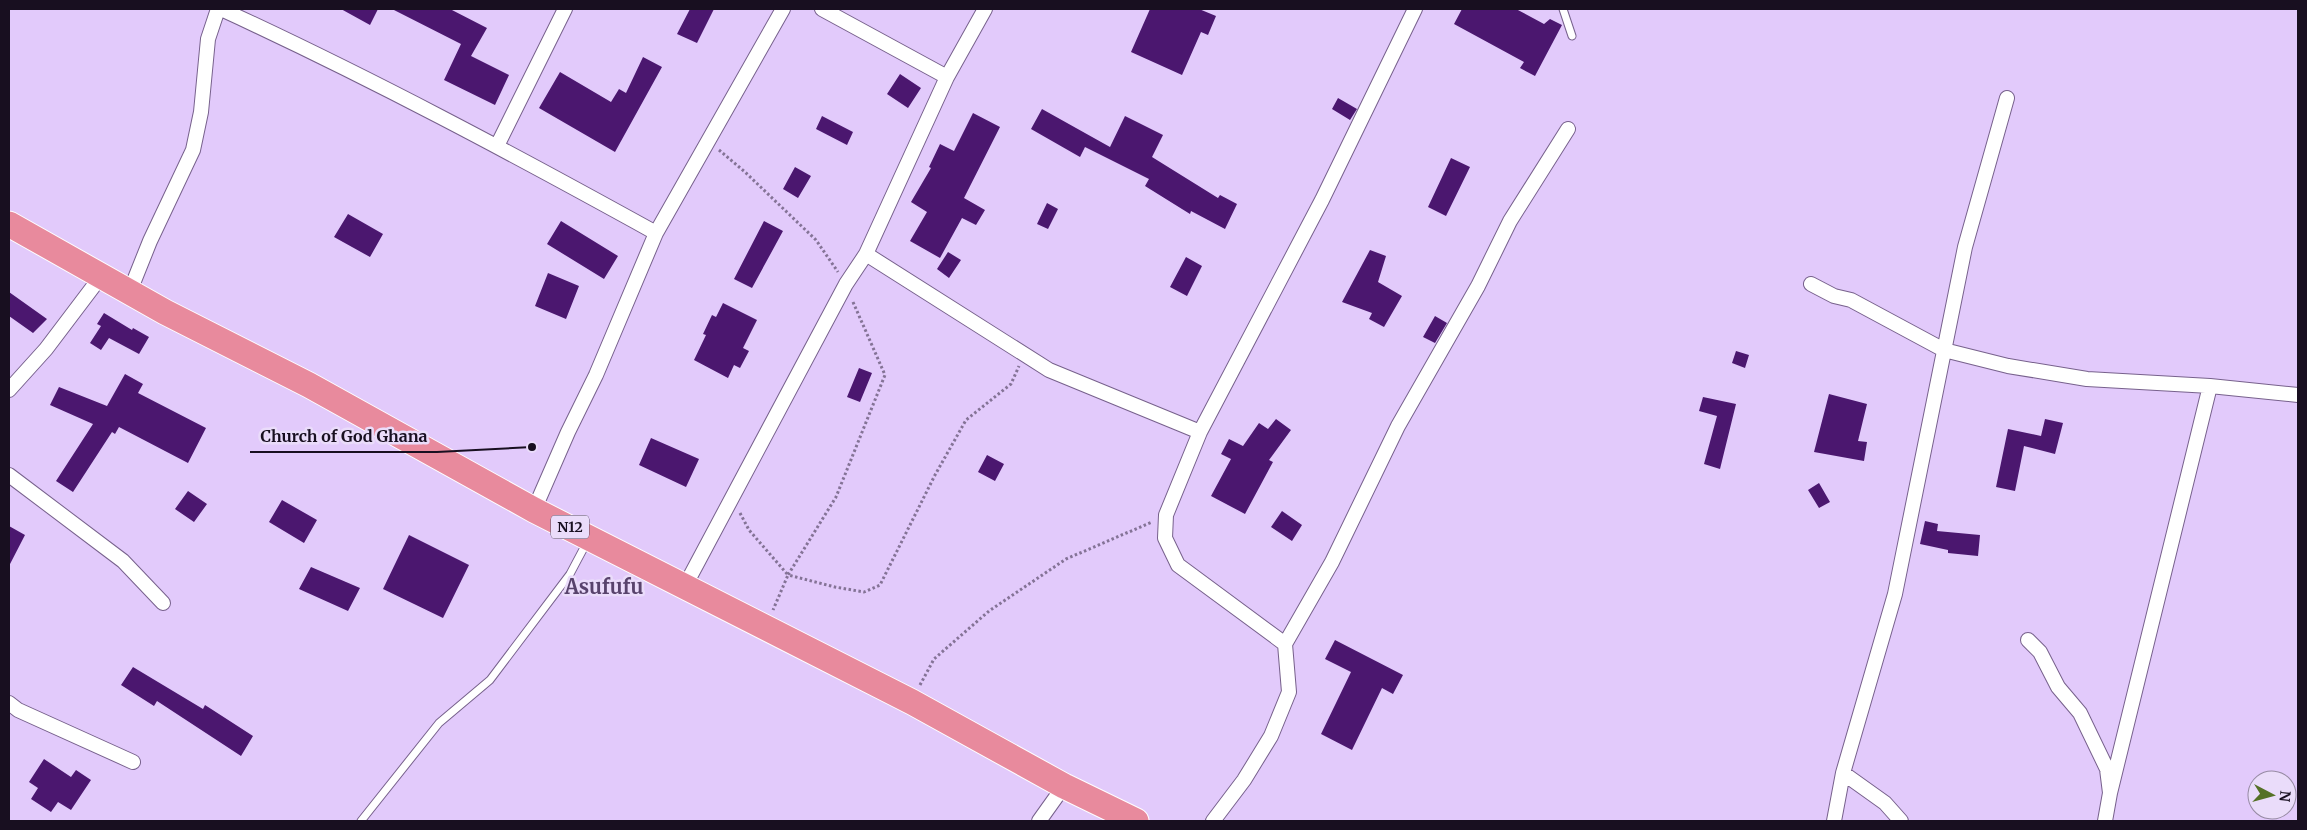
<svg xmlns="http://www.w3.org/2000/svg" width="2307" height="830" font-family="Merriweather,serif">
	<style>
		.building { fill: #4b176f }
		.lines { fill: none; stroke-linecap: round; stroke-linejoin: round }
		.lane-casing { stroke: #77618c; stroke-width: 9 }
		.street-casing { stroke: #77618c; stroke-width: 16 }
		.highway-casing { stroke: #fff; stroke-width: 27 }
		.path { stroke: #847396; stroke-width: 3; stroke-dasharray: 2.5 2.5; stroke-linecap: butt }
		.lane { stroke: #fff; stroke-width: 7 }
		.street { stroke: #fff; stroke-width: 14 }
		.highway { stroke: #e88a9d; stroke-width: 25 }
		.labels { text-anchor: middle; stroke-width: 5; stroke-linejoin: round; paint-order: stroke }
		.shield { fill: #eadcfa; stroke: #574c61; stroke-width: 1 }
		.shield-label { font-size: 14px; font-weight: bold; fill: #180f20 }
		.district-label { font-size: 20px; font-weight: bold; fill: #58436c; stroke: #eadcfa }
		.leader { fill: none; stroke: #180f20; stroke-width: 2 }
		.callout-dot { fill: #180f20; stroke: #eadcfa; stroke-width: 2 }
		.callout-label { font-size: 16px; text-anchor: middle; font-weight: bold; fill: #180f20; stroke: #eadcfa; stroke-width: 5; stroke-linejoin: round; paint-order: stroke }
	</style>
	<rect width="100%" height="100%" fill="#e2cafb"/>
	<path class="building" d="M341,9h37l-8,16z
		M392,9h58l37,19 -16,28 38,19 -14,30 -51,-25 17,-36z
		M690,9h24l-17,34 -20,-9z
		M1150,9h49l17,7 -8,19 -7,-3 -19,43 -51,-23z
		M1462,9h54l28,15 6,-5 12,6 -27,51 -15,-8 4,-6 -70,-38z
		M643,57l19,10 -47,85 -76,-44 21,-36 51,30 8,-13 7,4z
		M900,74l21,14 -13,20 -21,-14z
		M1338,98l19,11 -7,11 -18,-11z
		M1042,109l68,38 15,-31 38,19 -11,22 66,41 2,-3 17,9 -12,25 -34,-18 -1,3 -45,-28 4,-7 -64,-32 -5,10 -49,-28z
		M973,113l27,14 -36,71 21,12 -9,15 -14,-7 -22,40 -30,-17 17,-29 -16,-10 20,-34 -2,-1 11,-23 14,7z
		M822,116l31,16 -6,13 -31,-16z
		M1451,158l19,9 -24,49 -18,-9z
		M795,167l16,9 -13,22 -15,-9z
		M1047,203l11,6 -10,20 -11,-5z
		M348,214l35,20 -13,23 -36,-20z
		M561,221l57,35 -14,23 -57,-35z
		M764,221l19,10 -31,57 -18,-9z
		M1370,250l16,6 -8,26 24,14 -18,31 -15,-8 3,-6 -30,-11z
		M948,252l13,8 -12,18 -12,-9z
		M1186,257l16,9 -15,30 -17,-9z
		M548,273l31,13 -13,33 -31,-13z
		M9,292l38,27 -14,14 -24,-17z
		M723,303l34,17 -14,28 6,3 -9,17 -6,-3 -6,13 -34,-18 12,-25 -3,-1 9,-19 4,2z
		M104,313l28,17 1,-2 16,9 -10,17 -30,-16 -8,12 -11,-7 11,-17 -4,-2z
		M1435,316l12,7 -12,20 -12,-6z
		M1736,351l13,4 -4,13 -13,-5z
		M859,368l13,5 -12,29 -13,-5z
		M125,374l18,10 -5,9 68,35 -18,35 -69,-36 -4,7 -3,-2 -39,60 -17,-11 37,-57 -43,-19 9,-18 48,19z
		M1829,394l38,10 -9,37 9,1 -3,19 -50,-9z
		M1703,397l33,7 -16,65 -16,-5 13,-48 -18,-5z
		M1276,419l15,11 -22,30 4,2 -28,52 -34,-18 20,-37 -10,-5 8,-15 14,7 16,-23 9,6z
		M2045,419l18,4 -8,31 -31,-8 -9,45 -19,-4 12,-58 33,7z
		M651,438l48,21 -13,28 -47,-22z
		M987,455l17,9 -9,17 -17,-9z
		M1819,483l11,19 -11,6 -11,-18z
		M188,491l19,13 -13,18 -19,-13z
		M282,500l35,20 -13,23 -35,-21z
		M1282,511l20,14 -10,16 -21,-14z
		M1925,521l13,3 -1,7 43,4 -2,21 -30,-3v-3l-28,-6z
		M9,526l16,9 -16,31z
		M409,535l60,30 -26,53 -60,-29z
		M311,567l49,21 -12,23 -49,-22z
		M1335,640l68,35 -10,19 -11,-6 -30,62 -31,-16 30,-62 -26,-13z
		M133,667l70,42 2,-4 48,31 -12,20 -84,-55 -3,5 -33,-21z
		M44,759l27,18 5,-7 15,10 -20,30 -13,-8 -7,10 -20,-13 7,-11 -9,-6z"/>
	<g class="lines">
		<g class="lane-casing">
			<path id="lane" d="M1563,9l9,27
				M361,821l78,-98 51,-43 80,-106 17,-32"/>
		</g>
		<g class="street-casing">
			<path id="street" d="M221,9c148,68 292,145 435,224
				M822,9l125,68
				M497,146l68,-137
				M866,254l183,116 151,62
				M1811,284l23,12 17,4 93,50 64,16 79,13 123,7 88,9
				M130,291l20,-50 43,-91 8,-38 7,-73 10,-30
				M9,390l37,-41 56,-74
				M9,475l114,86 40,42
				M534,510l34,-78 28,-57 60,-142 127,-224
				M685,586l161,-302 20,-30 81,-177 38,-68
				M2028,640l12,12 18,35 22,26 27,56 3,24 -5,28
				M1285,644l-107,-79 -13,-27 1,-23 34,-83 122,-232 93,-191
				M9,703l9,7 115,52
				M1843,773l42,30 16,18
				M2110,793l100,-407
				M1039,821l25,-35
				M1213,821l31,-41 27,-44 18,-44 -4,-48 47,-82 66,-136 80,-140 32,-65 58,-92
				M1834,821l9,-48 52,-179 70,-347 42,-149"/>
		</g>
		<g class="highway-casing">
			<path id="highway" d="M9,224l156,88 144,73 225,125 378,192 152,84 72,35"/>
		</g>
		<path class="path" d="M719,150l26,22 71,68 22,32
			M853,302l32,73 -49,122 -48,78 47,12 29,5 16,-7 55,-110 31,-55 45,-36 8,-18
			M740,513l9,17 39,45 -15,35
			M920,685l14,-26 55,-48 77,-52 86,-37"/>
		<use href="#lane" class="lane"/>
		<use href="#street" class="street"/>
		<use href="#highway" class="highway"/>
	</g>
	<g class="labels">
		<rect class="shield" x="551" y="515.5" width="38" height="23" rx="4"/>
		<g class="shield-label">
			<text x="570" y="532">N12</text>
		</g>
		<g class="district-label">
			<text x="604" y="594">Asufufu</text>
		</g>
	</g>
	<path class="leader" d="M532 447L437 452H250"/>
	<circle class="callout-dot" cx="532" cy="447" r="5"/>
	<g class="callout-label">
		<text x="344" y="442">Church of God Ghana</text>
	</g>
	<rect width="2307" height="830" fill="none" stroke="#180f20" stroke-width="20"/>
	<g transform="translate(2272 795) rotate(96)"><circle r="24" fill="#eadcfa" stroke="#968aa3"/>
	<path d="M0-4L9 19L0 12L-9 19Z" fill="#557126"/>
	<text y="-8" font-size="14" font-weight="bold" text-anchor="middle" fill="#180f20">N</text>
	</g>
</svg>
